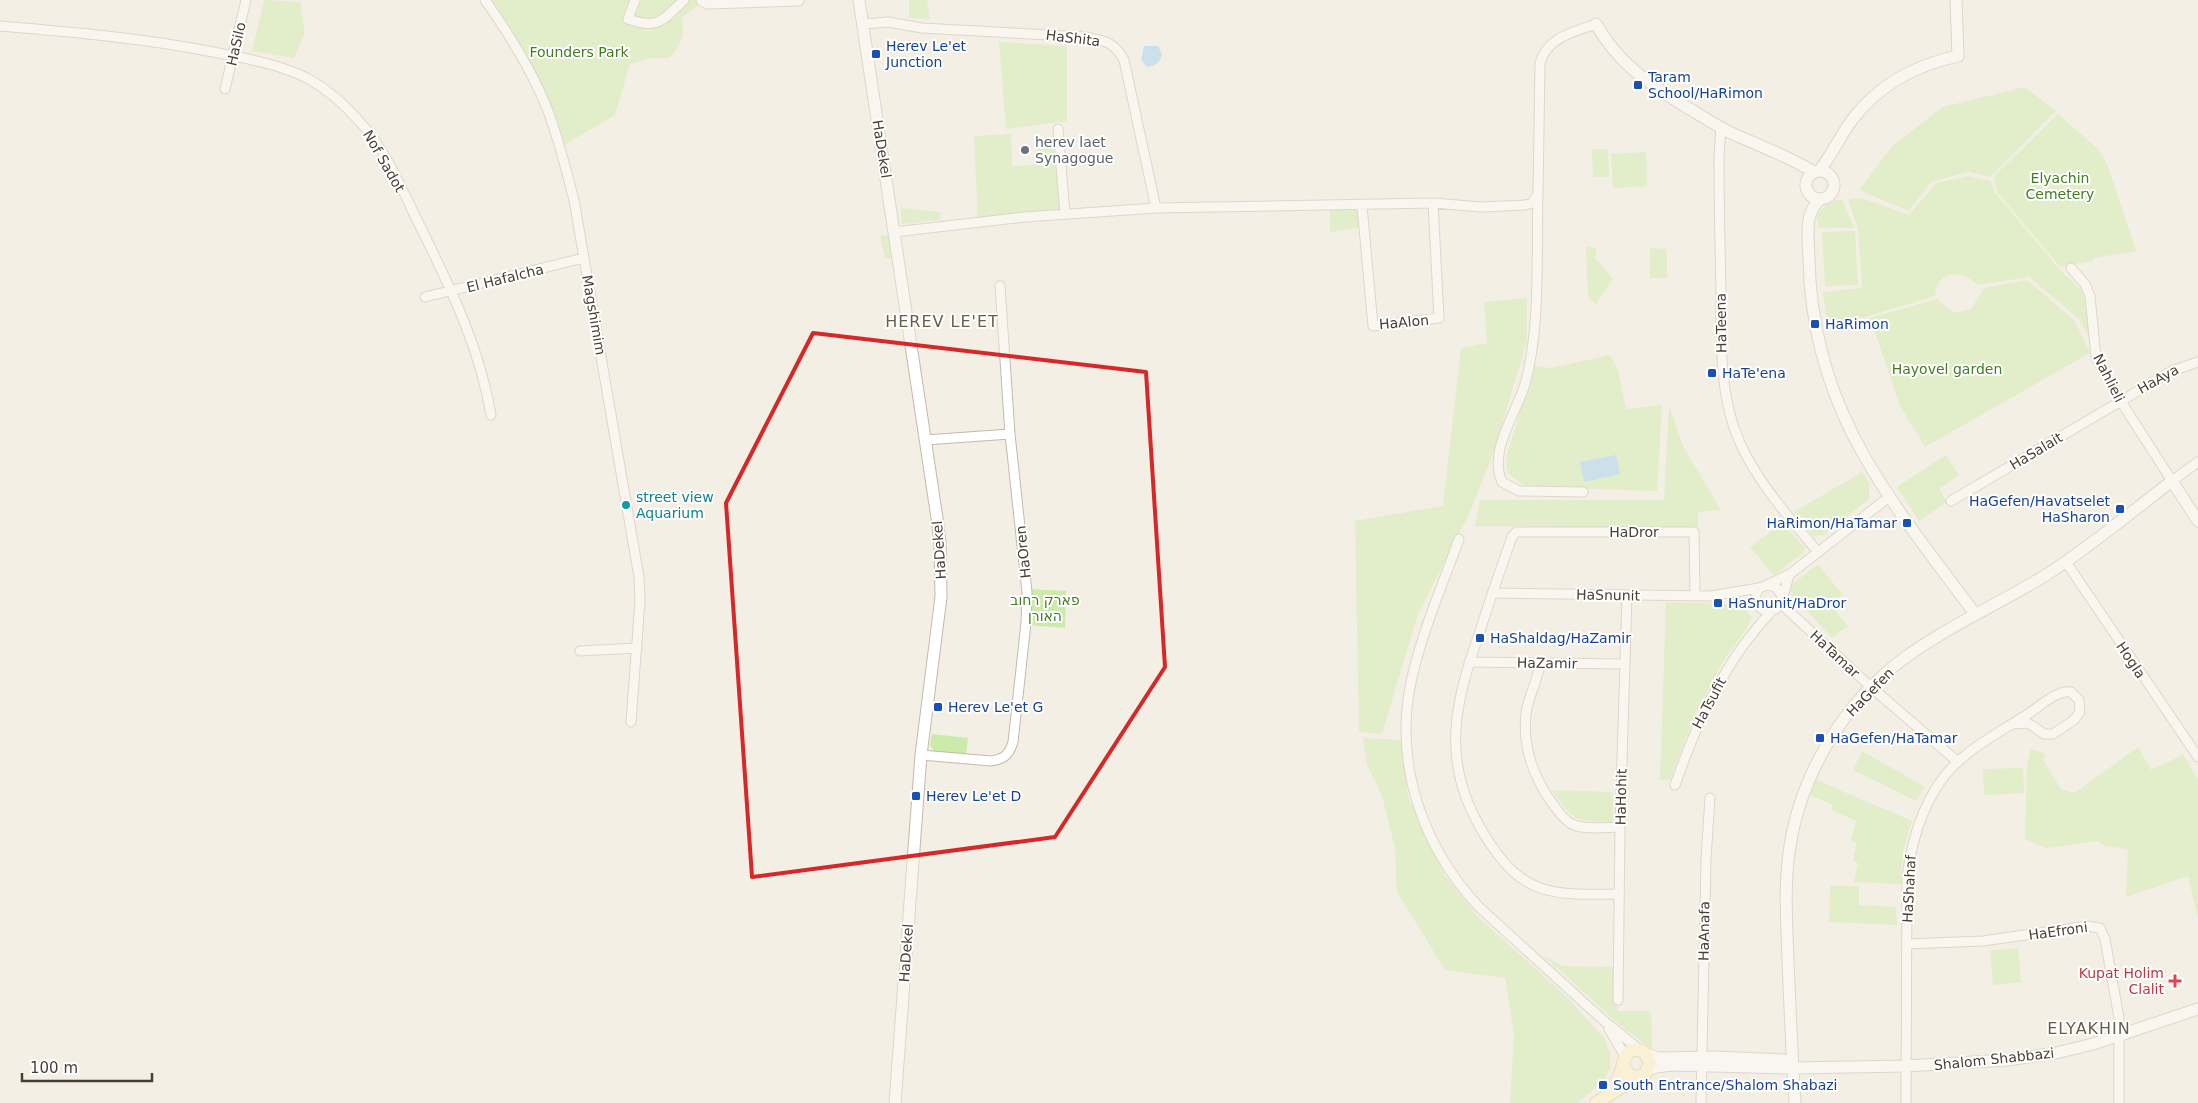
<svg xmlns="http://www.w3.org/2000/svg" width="2198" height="1103" font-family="'DejaVu Sans',Heebo,sans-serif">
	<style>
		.green { fill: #ccebaa }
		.water { fill: #9bcff6 }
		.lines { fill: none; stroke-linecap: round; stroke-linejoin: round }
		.minor-casing { stroke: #c3baa9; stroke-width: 11 }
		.tertiary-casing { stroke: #c3baa9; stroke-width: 13 }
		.secondary-casing { stroke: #d7c690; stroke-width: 14 }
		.minor { stroke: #fff; stroke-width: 9 }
		.tertiary { stroke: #fff; stroke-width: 11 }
		.secondary { stroke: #fff2c3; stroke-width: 12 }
		.marked { fill: none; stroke: #d62828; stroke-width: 4; stroke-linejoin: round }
		.transit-dot { fill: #1a4fb4; stroke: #fff; stroke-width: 2 }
		.worship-dot { fill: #6b7280; stroke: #fff; stroke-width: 2 }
		.culture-dot { fill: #0f9aa8; stroke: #fff; stroke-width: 2 }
		.health-dot { fill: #e0444e; stroke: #fff; stroke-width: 2 }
		.labels { text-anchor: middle; stroke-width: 4; stroke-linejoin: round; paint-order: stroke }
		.street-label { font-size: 14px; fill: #463f34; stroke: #fff }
		.transit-label { font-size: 14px; fill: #164399; stroke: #fff; text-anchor: start }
		.park-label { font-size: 14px; fill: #437d22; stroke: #fff }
		.worship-label { font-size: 14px; fill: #5b616d; stroke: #fff; text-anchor: start }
		.culture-label { font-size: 14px; fill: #0d838f; stroke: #fff; text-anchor: start }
		.health-label { font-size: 14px; fill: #be3a42; stroke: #fff; text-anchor: end }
		.quarter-label { font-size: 16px; letter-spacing: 1px; fill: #6a5e4a; stroke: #fff }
	</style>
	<rect width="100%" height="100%" fill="#f4efe4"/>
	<path class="green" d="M264,0l36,2 5,31 -11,25 -42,-7z
		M485,0h217l3,1 -24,17c6,15 -1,29 -12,40h-20l-19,6 -15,51 -54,32 -15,-49z
		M909,0h18l3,19 -21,-1z
		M999,42l68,4v75l-61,8z
		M2025,87l31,24 -66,66 -21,-5 -38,10 -22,29 -50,-21 34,-45 50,-38z
		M2058,114l41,36 8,14 29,87 -43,7v3l-33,6 -63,-75 -3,-16z
		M1011,134l1,33 26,-3 -2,-23 23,9 6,64 -87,8 -4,-86z
		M1592,149h16l1,28h-16z
		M1646,152l1,34 -34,2 -2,-34z
		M1968,176l23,5 3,10 66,79 21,20 8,16 1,33 -11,-20 -50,-42 -52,8c-9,-11 -31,-17 -39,-1 -2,3 -2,8 -3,12l-70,21 -38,5 -4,-30 39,-4 -4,-60 -10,-28 13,-2 48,17 27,-32z
		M1842,199l12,29h-36l-1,-13c5,-8 16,-15 25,-16z
		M1330,205l32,1 2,21 -34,5z
		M901,208l39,4v8l-38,4z
		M1855,231l3,54 -33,1 -3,-54z
		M895,234l3,23 -13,2 -5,-23z
		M1588,246l9,3 -2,9 18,21 -17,25 -8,-7 -2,-50z
		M1650,248l17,1v29h-17z
		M2027,280l48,41 15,32 -165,94 -25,-41 -30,-88 67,-19 18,14 16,-4 13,-21z
		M1527,298v43l-34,113 -23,58 -52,102 -36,120 -23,-2 -4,-211 88,-15 18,-158 26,-5 -3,-41z
		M1610,355l8,15 8,39 36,-4 -5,86 -124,-4 -12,-3 -14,-12 -1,-15 28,-91 17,2z
		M1669,406l15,42 37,62 -23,2v16l-223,-2 5,-26h184z
		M1946,455l13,20 -20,14 8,13 -28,19 -22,-34z
		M1862,472l7,11v16l-45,36 -11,1 -19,-24z
		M1783,523l22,25 -2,5 -29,22 -24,-28z
		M1818,564l24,30 -12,10 18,22 -16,12 -41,-45 -1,-7z
		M1027,589l39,2 -1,37 -39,-3z
		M1666,602l68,2 9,2 9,12c-8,18 -23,32 -32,49 -20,36 -36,74 -50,113h-10z
		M932,734l36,4 -2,16 -32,-3 -4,-6z
		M1363,738l39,2 6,56 36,78 33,42 90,81 38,42 5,15v15l-7,13 -26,21h-67l4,-68 -9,-57 -60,-8 -48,-78 -2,-44 -13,-52 -15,-31z
		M2138,747l13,23 32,-15 15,24v140l-10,-43 -62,21 2,-48 -23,-3 -8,-5 -51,7 -21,-9 2,-75 4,-15 14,5 -2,6 18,29 14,4z
		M1862,751l63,36 -9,14 -63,-31z
		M2023,768l1,25 -40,2 -1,-26z
		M1816,780l96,41c-8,21 -11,40 -11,63l-47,-2 4,-19 -5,-2 4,-18 -6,-3 5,-19 -24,-11 1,-5 -23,-10z
		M1552,790l61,2v30c-39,-1 -39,0 -61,-32z
		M1830,886h29v19l37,2 1,18 -68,-3z
		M2018,948l3,34 -28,3 -3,-34z
		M1542,954l20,12 51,1 5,44h33l1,38 -30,-22z"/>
	<path class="water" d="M1144,46h14l4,8c-2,9 -6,12 -15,13l-6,-7z
		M1616,455l4,19 -36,8 -4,-20z"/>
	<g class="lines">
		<g class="minor-casing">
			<path id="minor" d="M485,0c24,34 48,72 63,111 11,29 18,59 26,89l65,377 1,24 -9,121
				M635,0l-7,19c31,11 35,1 56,-19
				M863,24l25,-2 34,6 164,9c20,4 28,5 38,23l32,148
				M0,26c72,6 142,12 213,26 32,6 65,12 94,26 20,11 38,27 52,43 29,31 45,74 64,111 29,59 57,117 68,183
				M225,89l21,-89
				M1721,127l-2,29c0,46 1,91 2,137 0,50 -2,103 19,150 18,40 49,74 77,108
				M1058,129l7,85
				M1538,194c-2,60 3,133 -13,190 -9,30 -37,67 -23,98l17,9 64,1
				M1362,206l11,120 66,-8 -6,-115
				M894,232l131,-15 131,-9 277,-5 48,4 44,-2 7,-2 6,-9 2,-131c7,-26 34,-31 56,-39
				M2071,268l14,16 5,12 6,61 24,43 52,81 26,-19
				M425,297l159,-39
				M925,440l85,-6
				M1951,501l221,-130 26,-9
				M1459,539c-17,48 -39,97 -49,148 -15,81 14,161 69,220l124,113 37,30
				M2066,562l132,195
				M1767,585l23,-11 99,-77
				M1492,593l218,3 49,-8
				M1782,596l-6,-9 -9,-2 -8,3c-6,9 -4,18 6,23l11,-2c8,-8 9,-24 14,-35
				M1781,604l90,83 87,75
				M580,651l57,-3
				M1469,662l155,2
				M1540,663c-2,18 -12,33 -14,51 -4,34 9,67 29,93 5,7 11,15 19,18 13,5 32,2 46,2
				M921,755l70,6c13,-2 18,-6 22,-19l13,-119 1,-31 -17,-158 -10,-148
				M1675,785c22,-63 50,-125 97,-174
				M1619,894c-68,1 -97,3 -135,-60 -44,-71 -30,-129 -4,-203 10,-32 21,-63 32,-94l4,-5h178l1,64
				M1906,944l77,-3 104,-15 13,2 5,11 14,79v85
				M1618,1000l2,-173 7,-232
				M1609,1029l16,27
				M1701,1103l5,-245 4,-60
				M1906,1103l1,-226c5,-42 21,-91 55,-119 20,-17 44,-30 66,-44 12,-8 29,-24 43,-22l8,8 1,12 -6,8 -21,14h-9l-16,-11 -15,1"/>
		</g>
		<g class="tertiary-casing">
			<path id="tertiary" d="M702,0l6,3 90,-3
				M859,0l78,518 3,25 1,54 -20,158 -26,348
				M1596,24c21,38 53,60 89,82 15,9 30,19 46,27 29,13 57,23 83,39
				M1806 185a14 14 0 1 1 28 0a14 14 0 1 1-28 0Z
				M1819,171c13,-16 21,-35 33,-51 27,-36 64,-55 106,-64l-2,-56
				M1819,200c-16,16 -10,41 -10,61 4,152 81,238 166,353
				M1647,1054l11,4 57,-1 69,3
				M1648,1070l8,-3 16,-2 121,3 113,-2 101,-6 49,-7 37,-9 105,-35
				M1795,1103c-3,-47 -5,-94 -7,-141 -1,-37 -4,-73 1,-109 10,-76 53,-148 114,-194 45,-33 96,-55 143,-84 44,-28 84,-62 126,-94l26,40"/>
		</g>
		<g class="secondary-casing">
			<path id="secondary" d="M1606,1096c6,-7 12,-16 15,-25 4,-12 5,-27 23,-19l6,10 -5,12 -8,3 -8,-2 -6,-11
				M1596,1103l43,-27"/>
		</g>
		<use href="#minor" class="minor"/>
		<use href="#tertiary" class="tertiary"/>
		<use href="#secondary" class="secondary"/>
	</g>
	<path d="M0 0H2198V1103H0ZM813,333l333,39 19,295 -110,170 -303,40 -26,-374z" fill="#f4efe4" fill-opacity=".55" fill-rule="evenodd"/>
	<path class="marked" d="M813,333l333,39 19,295 -110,170 -303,40 -26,-374z"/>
	<g class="transit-dot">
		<rect x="871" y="49" width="10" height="10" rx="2.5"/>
		<rect x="1633" y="80" width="10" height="10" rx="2.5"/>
		<rect x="1810" y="319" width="10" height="10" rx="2.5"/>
		<rect x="1707" y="368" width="10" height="10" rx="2.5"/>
		<rect x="2115" y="504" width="10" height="10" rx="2.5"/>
		<rect x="1902" y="518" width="10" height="10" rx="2.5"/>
		<rect x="1713" y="598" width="10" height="10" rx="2.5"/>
		<rect x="1475" y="633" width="10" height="10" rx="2.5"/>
		<rect x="933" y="702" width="10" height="10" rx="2.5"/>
		<rect x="1815" y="733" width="10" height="10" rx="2.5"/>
		<rect x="911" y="791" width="10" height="10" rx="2.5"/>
		<rect x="1598" y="1080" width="10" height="10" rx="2.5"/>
	</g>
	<circle class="worship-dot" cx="1025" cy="150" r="5"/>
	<circle class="culture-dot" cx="626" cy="505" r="5"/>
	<path class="health-dot" d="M2172.5 973.5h5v5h5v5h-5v5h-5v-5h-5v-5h5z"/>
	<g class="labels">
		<g class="street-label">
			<text transform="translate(1073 38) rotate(7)" y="5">HaShita</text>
			<text transform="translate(236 44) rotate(-77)" y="5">HaSilo</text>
			<text transform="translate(882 149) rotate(81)" y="5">HaDekel</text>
			<text transform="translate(384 161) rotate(60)" y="5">Nof Sadot</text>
			<text transform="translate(505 278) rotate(-14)" y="5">El Hafalcha</text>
			<text transform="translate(594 315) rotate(80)" y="5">Magshimim</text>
			<text transform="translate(1404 322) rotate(-5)" y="5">HaAlon</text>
			<text transform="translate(1721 323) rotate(-91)" y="5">HaTeena</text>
			<text transform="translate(2109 378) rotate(63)" y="5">Nahlieli</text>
			<text transform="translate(2158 379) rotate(-29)" y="5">HaAya</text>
			<text transform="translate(2036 451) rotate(-31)" y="5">HaSalait</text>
			<text x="1634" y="537">HaDror</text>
			<text transform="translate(939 550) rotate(-94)" y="5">HaDekel</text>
			<text transform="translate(1023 552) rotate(-96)" y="5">HaOren</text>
			<text transform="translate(1608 595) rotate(1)" y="5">HaSnunit</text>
			<text transform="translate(1835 654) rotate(43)" y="5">HaTamar</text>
			<text transform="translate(2131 660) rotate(56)" y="5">Hogla</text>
			<text transform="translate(1547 663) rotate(1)" y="5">HaZamir</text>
			<text transform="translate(1870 692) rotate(-46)" y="5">HaGefen</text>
			<text transform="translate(1709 703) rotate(-62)" y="5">HaTsufit</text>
			<text transform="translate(1621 797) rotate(-89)" y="5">HaHohit</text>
			<text transform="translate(1909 889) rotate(-87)" y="5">HaShahaf</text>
			<text transform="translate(1704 931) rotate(-89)" y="5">HaAnafa</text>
			<text transform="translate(2058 931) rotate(-8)" y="5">HaEfroni</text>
			<text transform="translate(906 953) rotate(-86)" y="5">HaDekel</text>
			<text transform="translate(1994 1059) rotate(-6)" y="5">Shalom Shabbazi</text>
		</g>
		<g class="transit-label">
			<text x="886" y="51">Herev Le'et<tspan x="886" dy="16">Junction</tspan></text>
			<text x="1648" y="82">Taram<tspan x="1648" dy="16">School/HaRimon</tspan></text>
			<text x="1825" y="329">HaRimon</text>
			<text x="1722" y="378">HaTe'ena</text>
			<text x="2110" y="506" text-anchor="end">HaGefen/Havatselet<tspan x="2110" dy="16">HaSharon</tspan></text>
			<text x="1897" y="528" text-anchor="end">HaRimon/HaTamar</text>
			<text x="1728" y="608">HaSnunit/HaDror</text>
			<text x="1490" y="643">HaShaldag/HaZamir</text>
			<text x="948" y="712">Herev Le'et G</text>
			<text x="1830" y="743">HaGefen/HaTamar</text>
			<text x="926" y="801">Herev Le'et D</text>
			<text x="1613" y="1090">South Entrance/Shalom Shabazi</text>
		</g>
		<g class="park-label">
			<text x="579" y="57">Founders Park</text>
			<text x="2060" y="183">Elyachin<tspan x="2060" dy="16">Cemetery</tspan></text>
			<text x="1947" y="374">Hayovel garden</text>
			<text x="1045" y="605">פארק רחוב<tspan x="1045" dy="16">האורן</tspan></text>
		</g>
		<g class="worship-label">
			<text x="1035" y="147">herev laet<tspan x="1035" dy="16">Synagogue</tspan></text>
		</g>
		<g class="culture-label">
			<text x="636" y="502">street view<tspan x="636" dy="16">Aquarium</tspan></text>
		</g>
		<g class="health-label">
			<text x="2164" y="978">Kupat Holim<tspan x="2164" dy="16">Clalit</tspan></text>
		</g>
		<g class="quarter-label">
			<text x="942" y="327">HEREV LE'ET</text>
			<text x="2089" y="1034">ELYAKHIN</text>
		</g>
	</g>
	<path d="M22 1073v8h130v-8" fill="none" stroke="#463f34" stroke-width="2.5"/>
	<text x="30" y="1073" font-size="15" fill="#463f34" stroke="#ffffff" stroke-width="4" paint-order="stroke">100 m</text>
</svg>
